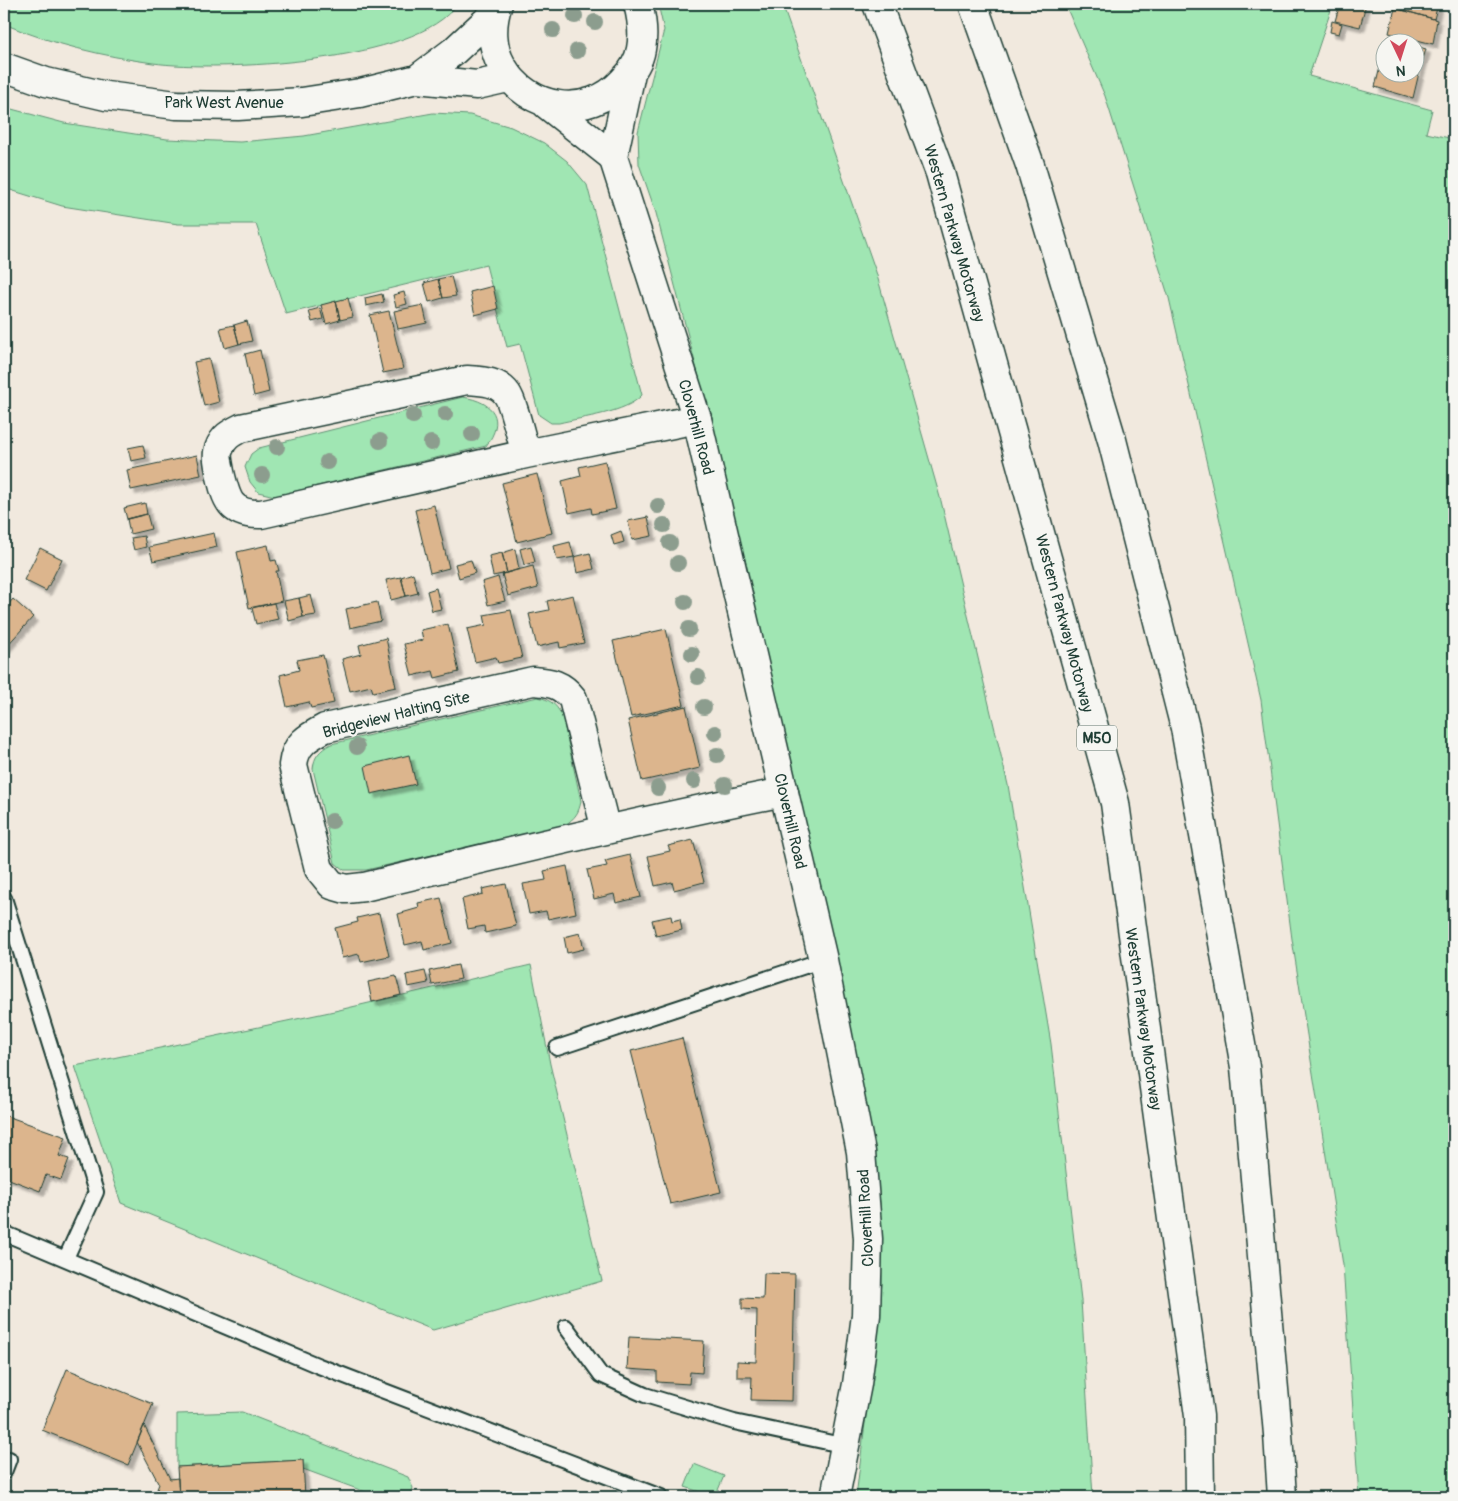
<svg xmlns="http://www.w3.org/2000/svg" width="1458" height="1501" font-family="Pangolin,sans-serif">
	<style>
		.green { fill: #a0e6b3; stroke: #609274 }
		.building { fill: #dcb58d; stroke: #1f3d34; filter: url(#shadow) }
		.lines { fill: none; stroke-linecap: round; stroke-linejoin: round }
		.service-casing { stroke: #1f3d34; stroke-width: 18 }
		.minor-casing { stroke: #1f3d34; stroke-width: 31 }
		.tertiary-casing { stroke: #1f3d34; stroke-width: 31 }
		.motorway-casing { stroke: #1f3d34; stroke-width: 31 }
		.service { stroke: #f6f6f2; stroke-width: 14 }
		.minor { stroke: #f6f6f2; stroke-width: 28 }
		.tertiary { stroke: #f6f6f2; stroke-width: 28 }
		.motorway { stroke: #f6f6f2; stroke-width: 28 }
		.tree { fill: #8c9d8e }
		.labels { text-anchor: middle; stroke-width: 4.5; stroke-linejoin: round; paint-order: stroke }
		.shield { fill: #f6f6f2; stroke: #60746d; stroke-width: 1 }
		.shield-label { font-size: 15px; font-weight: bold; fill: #1f3d34 }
		.street-label { font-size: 16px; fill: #1f3d34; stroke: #f6f6f2 }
	</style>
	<defs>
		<filter id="shadow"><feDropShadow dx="4.5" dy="4.5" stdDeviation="1" flood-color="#0004"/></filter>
	</defs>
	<rect width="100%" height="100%" fill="#f1e9de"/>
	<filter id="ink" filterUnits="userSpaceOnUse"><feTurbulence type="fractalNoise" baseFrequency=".02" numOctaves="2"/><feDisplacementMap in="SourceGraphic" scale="10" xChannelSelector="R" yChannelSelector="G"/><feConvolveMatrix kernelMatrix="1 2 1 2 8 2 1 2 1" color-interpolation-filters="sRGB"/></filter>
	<g filter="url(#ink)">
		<path class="green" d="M4,4h453c-39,59 -238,68 -304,59 -51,-7 -101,-19 -149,-39z
			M658,4h124l94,268 65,229 67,284 43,259 30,256 12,197h-237l26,-213 -2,-81 -7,-56 -60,-293 -105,-442 -52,-199 -17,-49 -1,-32 26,-102z
			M1065,4h268l-24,72 123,34 -6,23 28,6v1358h-95l-16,-232 -51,-326 -31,-239 -92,-402 -64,-202z
			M4,107l60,16 103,16 73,3 64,-6 129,-23 37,2 41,12 33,16 23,18 20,24 55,210c-16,18 -59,22 -83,28h-8l-12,-8 -19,-71 -13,3 -21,-82 -200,49 -30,-90h-78l-116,-18 -58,-18z
			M463,397c31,5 43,22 23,49l-211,50 -17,-4 -8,-10 -5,-15 6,-13 8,-6z
			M538,697c14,3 20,9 25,22l18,82c-2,12 -6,17 -16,24l-199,45h-22l-9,-7 -22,-94c1,-13 7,-19 18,-25z
			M531,965l19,99 52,217 -169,49 -312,-127 -46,-137 264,-56z
			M242,1412l166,65 5,11 -3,9h-31l-76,-28v-9l-126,7v-53z
			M694,1464l30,12 -9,21 -30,-10z"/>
		<path class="building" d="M1340,4h26l-6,23 -25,-6z
			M1397,4h41l-4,15 -39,-11z
			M1395,8l42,12 -4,24 -44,-11z
			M1332,21l10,3 -3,10 -9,-2z
			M1416,46l10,3 -7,24 -3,-1z
			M1381,63l5,1v8l33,1 -6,25 -38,-11z
			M451,276l5,20 -13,2 -5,-19z
			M438,279l5,19 -14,4 -5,-19z
			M493,286l5,23 -23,6 -5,-23z
			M404,292l3,12 -11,3 -3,-12z
			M382,294l2,8 -18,4 -1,-8z
			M348,298l5,19 -13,3 -4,-19z
			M336,301l4,19 -14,4 -5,-19z
			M423,305l4,18 -29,6 -4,-18z
			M320,308l3,11 -11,3 -3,-11z
			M389,311l14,58 -20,4 -13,-58z
			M247,321l5,20 -13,3 -5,-19z
			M234,325l5,19 -14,4 -5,-20z
			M260,350l9,42 -15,4 -9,-42z
			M209,359l10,43 -15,4 -10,-44z
			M143,445l3,13 -15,3 -3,-13z
			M197,455l4,20 -70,15 -4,-20z
			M605,461l11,48 -24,5 -1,-6 -22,5 -7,-32 19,-5 -2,-9z
			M537,474l15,59 -35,9 -15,-59z
			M145,503l2,11 -20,5 -3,-11z
			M434,505l15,63 -19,5 -15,-63z
			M147,514l4,15 -21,5 -3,-15z
			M648,517l4,19 -20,4 -4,-19z
			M621,531l3,11 -10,3 -3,-10z
			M214,533l3,14 -64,14 -4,-14z
			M144,536l2,11 -12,3 -3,-12z
			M570,542l4,15 -17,3 -3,-14z
			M268,545l3,16 5,-1 3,11h-3l6,30 -33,7 -12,-56z
			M531,546l4,16 -11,3 -4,-16z
			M40,548l22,11 -16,32 -22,-11z
			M515,549l4,20 -12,4 -5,-20z
			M502,553l5,20 -14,3 -4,-20z
			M590,553l4,16 -17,4 -3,-16z
			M471,560l4,13 -16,5 -4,-14z
			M533,566l5,22 -30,8 -6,-22z
			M413,573l5,20 -12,3 -5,-19z
			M401,577l5,19 -15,4 -5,-20z
			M498,577l7,24 -17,4 -6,-23z
			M436,588l5,21 -9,2 -5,-20z
			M311,595l5,20 -13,2 -4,-19z
			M573,595l11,48 -24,5 -1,-6 -22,5 -8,-33 20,-4 -2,-9z
			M299,598l4,19 -14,4 -5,-20z
			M13,599l20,18 -29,32v-40z
			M377,602l4,19 -31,7 -4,-19z
			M274,603l4,16 -22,5 -4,-16z
			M511,610l11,48 -24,5 -2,-6 -21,5 -8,-33 19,-4 -2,-10z
			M448,624l11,48 -24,6 -2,-7 -21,5 -8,-32 19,-4 -2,-10z
			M666,629l18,76 -53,12 -18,-76z
			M386,638l10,49 -23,5 -2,-6 -21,5 -8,-32 19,-5 -2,-9z
			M323,655l11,48 -23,5 -2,-6 -22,5 -7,-32 19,-5 -2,-10z
			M686,706l14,62 -58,13 -14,-61z
			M409,755l7,29 -45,10 -6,-28z
			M693,840l11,42 -30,8 -2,-8 -17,4 -7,-30 22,-5 -2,-5z
			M630,855l11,42 -25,6 -2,-9 -20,5 -7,-29 20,-4 -2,-5z
			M567,866l9,47 -28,6 -2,-8 -17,3 -6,-30 23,-4 -2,-9z
			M506,884l10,42 -31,7 -1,-7 -16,3 -6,-30 21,-5 -1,-5z
			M441,898l11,45 -28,7 -2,-9 -17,4 -7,-31 21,-6 -1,-5z
			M379,913l10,43 -28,6 -2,-8 -17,4 -7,-30 23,-6 -1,-4z
			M671,916l1,5 8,-2 2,11 -26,6 -4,-16z
			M580,933l4,16 -17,4 -3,-16z
			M458,965l3,14 -29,6 -3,-14z
			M425,971l3,12 -20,4 -2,-12z
			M396,976l5,19 -29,7 -4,-20z
			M682,1038l39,154 -51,12 -39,-153z
			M4,1115l62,22 -7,19 10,3 -8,21 -15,-5 -6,16 -36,-14z
			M764,1273l31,1 -3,127 -41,-1 1,-23h-15v-16l19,1 1,-52 -15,-1v-11l21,1z
			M629,1337l75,4 -2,32 -12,-1 -1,12 -32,-2v-11l-30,-2z
			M67,1369l86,35 -25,61 -86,-35z
			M144,1425l26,54 8,-1 1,19h-16l-6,-8 2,-5 -22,-42z
			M303,1460l2,37h-126l-2,-30z"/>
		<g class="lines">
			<g class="service-casing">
				<path id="service" d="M4,898l92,294 -30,66
					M557,1048l266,-88
					M4,1233l315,133 342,131
					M566,1327l35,48 44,20 89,27 112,24
					M4,1472l5,-13"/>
			</g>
			<g class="minor-casing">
				<path id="minor" d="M526,454c-4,-13 -13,-52 -19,-60 -9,-13 -26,-13 -40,-14l-226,48c-10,5 -18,9 -22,21 -3,6 0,16 1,23 6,27 10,43 41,42l265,-60 171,-35
					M606,830l-33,-131c-11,-15 -23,-17 -40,-18l-208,47c-17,9 -30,16 -32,37l26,104 13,16 14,4 18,-2c140,-34 279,-67 420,-95"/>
			</g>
			<g class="tertiary-casing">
				<path id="tertiary" d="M498,4c-7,20 -7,43 4,62 26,45 85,54 121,15 8,-8 16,-20 18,-32 3,-16 1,-30 -3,-45
					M4,67l42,15 60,14 70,9 62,1 64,-4 58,-9 57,-14 60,6 31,-7
					M631,73l-18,84 84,262 126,541 38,192 7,87 -2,76 -9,69 -22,113
					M417,79l37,-28 40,-37
					M546,104l67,53"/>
			</g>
			<g class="motorway-casing">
				<path id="motorway" d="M877,4l63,169 175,630 84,613 1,81
					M973,4l57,161 82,275 73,288 60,339 33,367 4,63"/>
			</g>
			<use href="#service" class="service"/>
			<use href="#minor" class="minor"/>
			<use href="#tertiary" class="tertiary"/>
			<use href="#motorway" class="motorway"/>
		</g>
		<g class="tree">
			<circle cx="575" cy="16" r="8"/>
			<circle cx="595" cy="22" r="8"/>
			<circle cx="553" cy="30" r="8"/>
			<circle cx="577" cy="51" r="8"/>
			<circle cx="445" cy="414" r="8"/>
			<circle cx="413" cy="416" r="8"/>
			<circle cx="472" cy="434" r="8"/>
			<circle cx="380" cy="441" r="8"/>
			<circle cx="431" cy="443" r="8"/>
			<circle cx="277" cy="447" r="8"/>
			<circle cx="327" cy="462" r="8"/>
			<circle cx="262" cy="475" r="8"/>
			<circle cx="658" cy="506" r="8"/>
			<circle cx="664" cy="525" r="8"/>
			<circle cx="670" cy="543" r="8"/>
			<circle cx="678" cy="563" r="8"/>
			<circle cx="685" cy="602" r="8"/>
			<circle cx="689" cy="629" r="8"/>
			<circle cx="692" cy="654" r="8"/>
			<circle cx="698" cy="677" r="8"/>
			<circle cx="704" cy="707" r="8"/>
			<circle cx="715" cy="733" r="8"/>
			<circle cx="357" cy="747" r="8"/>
			<circle cx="717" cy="755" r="8"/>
			<circle cx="694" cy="781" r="8"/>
			<circle cx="725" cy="785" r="8"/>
			<circle cx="658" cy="788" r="8"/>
			<circle cx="332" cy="821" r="8"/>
		</g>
	</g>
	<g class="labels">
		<rect class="shield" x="1077" y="725.5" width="40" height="25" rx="4"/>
		<g class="shield-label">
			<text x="1097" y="743">M50</text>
		</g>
		<g class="street-label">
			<text x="224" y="108">Park West Avenue</text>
			<text transform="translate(955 233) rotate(74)" y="6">Western Parkway Motorway</text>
			<text transform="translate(697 427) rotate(75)" y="6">Cloverhill Road</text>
			<text transform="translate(1065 623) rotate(75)" y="6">Western Parkway Motorway</text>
			<text transform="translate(396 714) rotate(-14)" y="6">Bridgeview Halting Site</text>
			<text transform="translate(791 821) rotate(77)" y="6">Cloverhill Road</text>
			<text transform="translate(1144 1019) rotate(82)" y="6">Western Parkway Motorway</text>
			<text transform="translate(865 1218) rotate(-93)" y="6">Cloverhill Road</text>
		</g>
	</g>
	<rect width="1458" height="1501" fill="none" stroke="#f6f6f2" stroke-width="20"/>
	<rect x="10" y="10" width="1438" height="1481" fill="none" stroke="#1f3d34" stroke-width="2" filter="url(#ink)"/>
	<g transform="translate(1400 58) rotate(176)"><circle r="24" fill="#f6f6f2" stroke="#a0aca6"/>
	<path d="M0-4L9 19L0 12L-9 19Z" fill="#d1495b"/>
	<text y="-8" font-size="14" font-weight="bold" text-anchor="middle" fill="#1f3d34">N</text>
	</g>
</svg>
